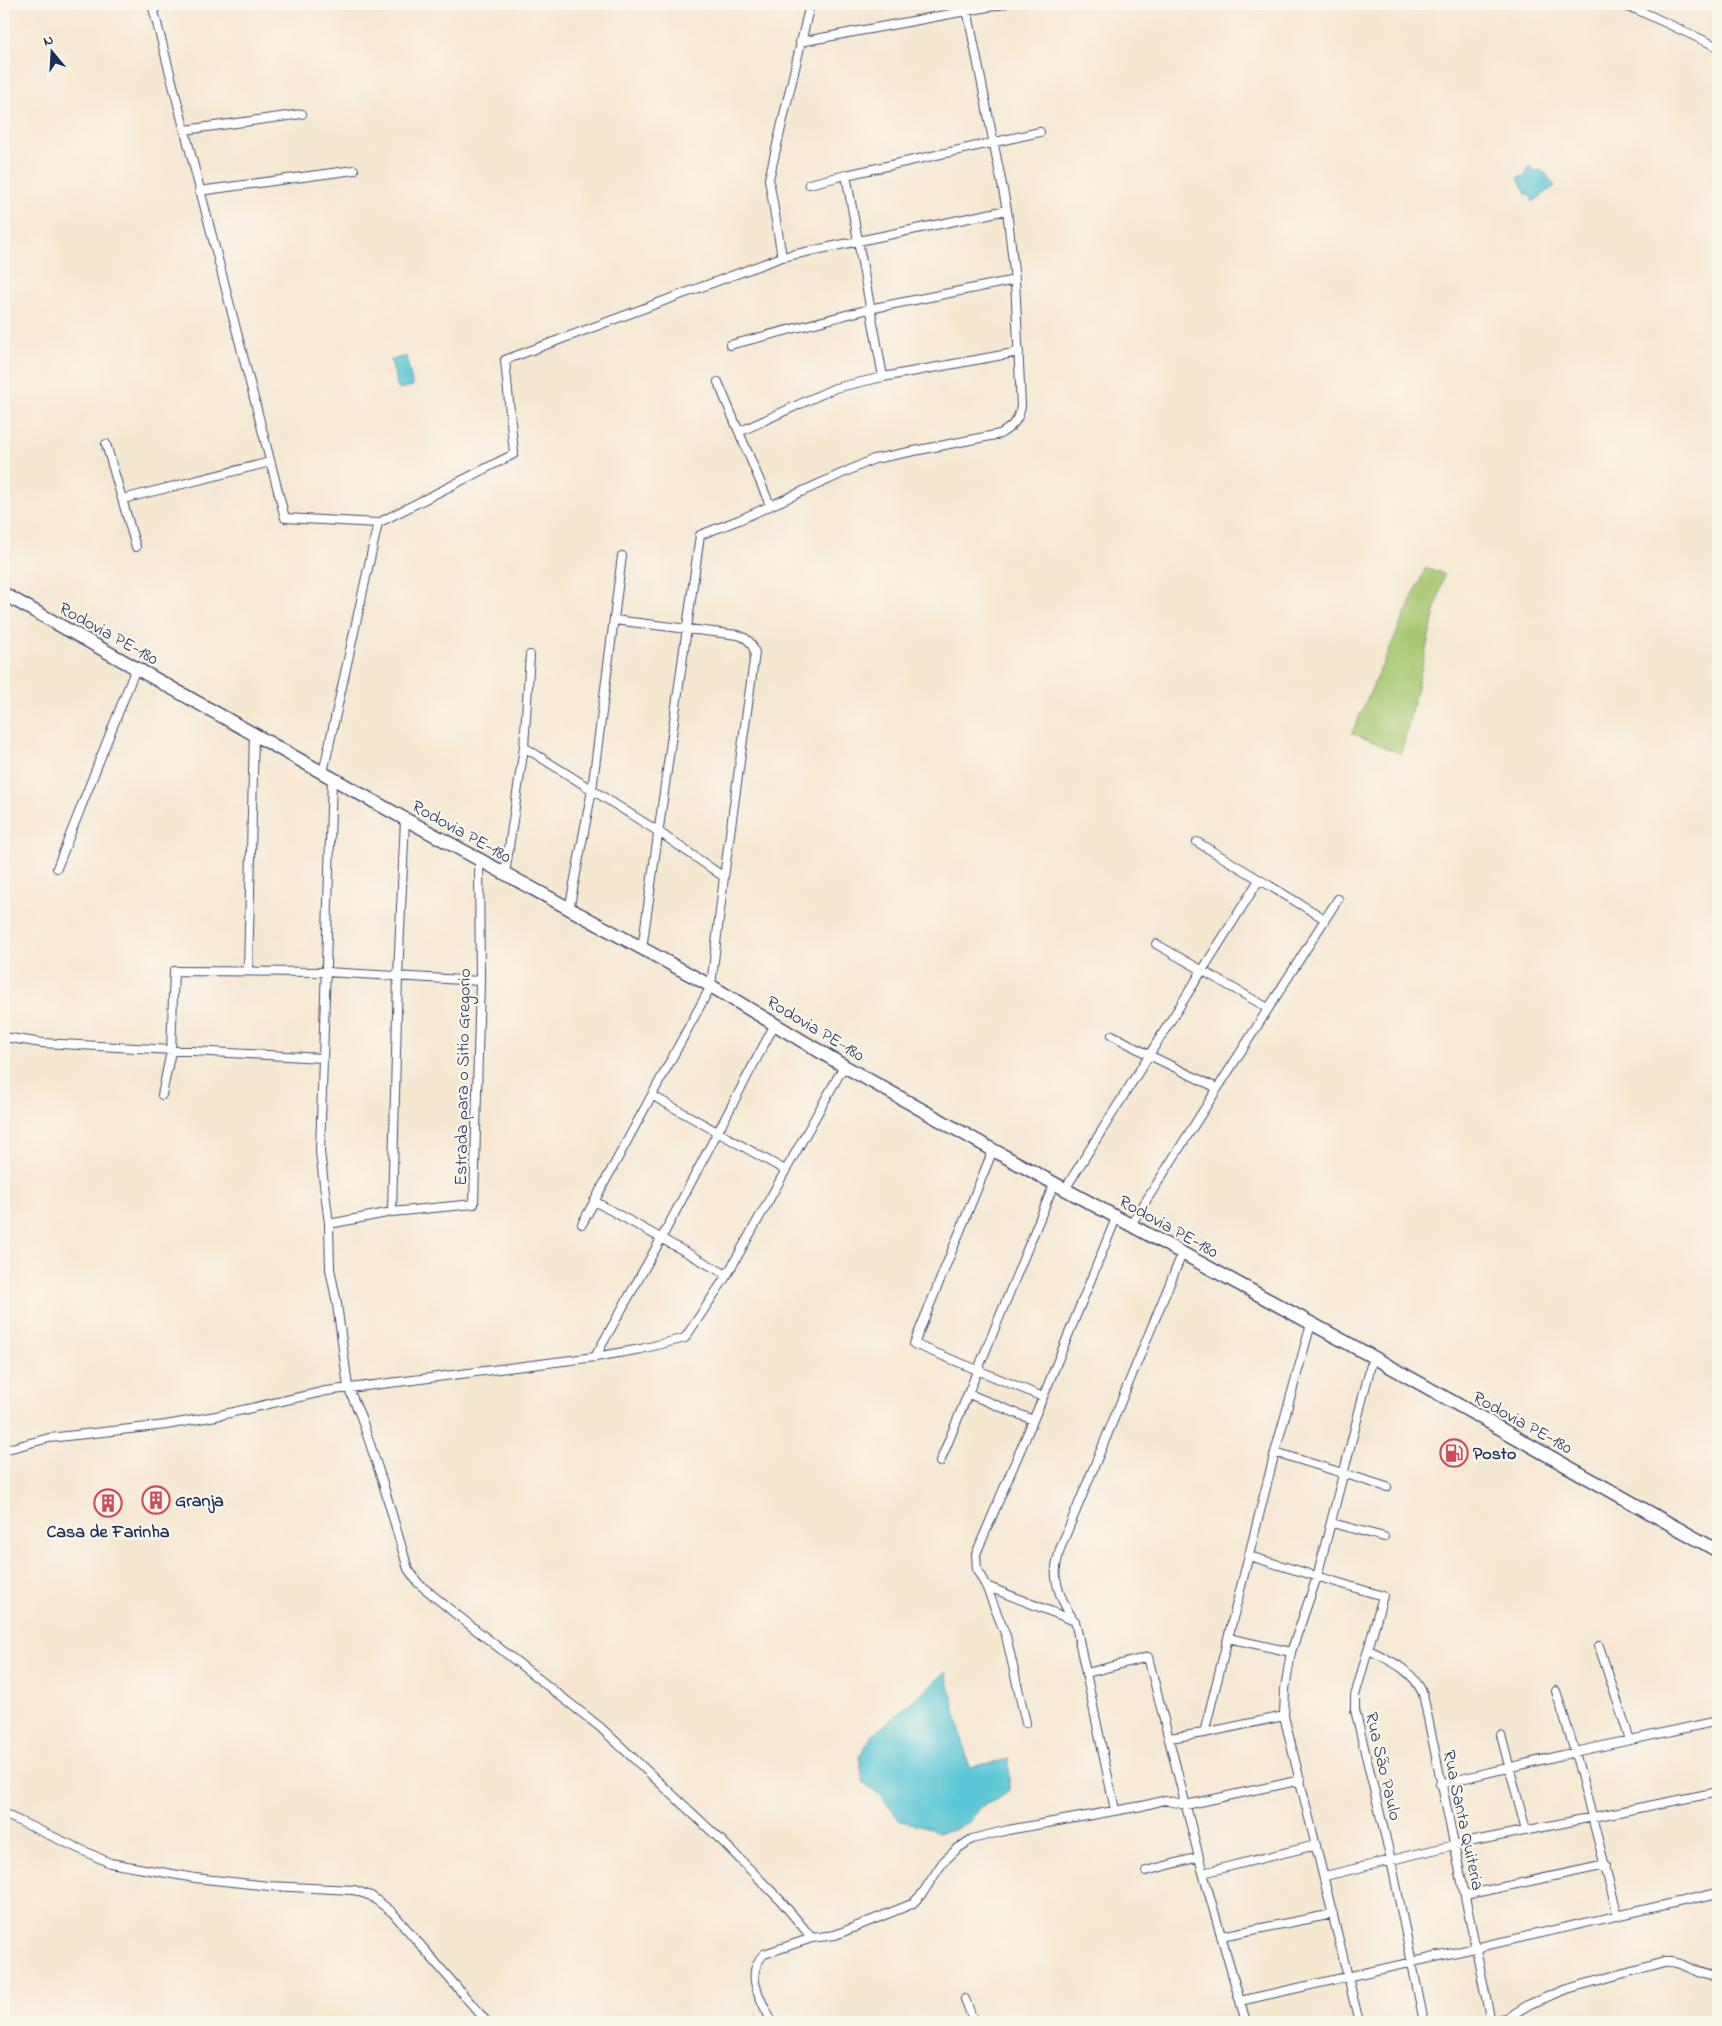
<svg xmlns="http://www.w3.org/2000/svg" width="1722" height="2026" font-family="'Indie Flower',sans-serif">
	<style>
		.green { fill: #a7c871; stroke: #617c68 }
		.water { fill: #5cc7d6; stroke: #3c7b9a }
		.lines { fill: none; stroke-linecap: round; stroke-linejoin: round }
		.street-casing { stroke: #3c4b6f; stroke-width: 10 }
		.primary-casing { stroke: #3c4b6f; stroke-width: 15 }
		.street { stroke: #fff; stroke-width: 8 }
		.primary { stroke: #fff; stroke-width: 12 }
		.labels { text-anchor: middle; stroke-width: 4.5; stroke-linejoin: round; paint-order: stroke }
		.street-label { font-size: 18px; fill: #1b2f5e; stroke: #fbf7ec }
		.poi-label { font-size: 18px; font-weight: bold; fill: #1b2f5e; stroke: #fbf7ec; text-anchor: start }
	</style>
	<rect width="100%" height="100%" fill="#fbf7ec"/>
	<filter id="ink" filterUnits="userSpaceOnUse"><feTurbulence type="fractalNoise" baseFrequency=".02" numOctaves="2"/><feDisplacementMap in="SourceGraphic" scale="10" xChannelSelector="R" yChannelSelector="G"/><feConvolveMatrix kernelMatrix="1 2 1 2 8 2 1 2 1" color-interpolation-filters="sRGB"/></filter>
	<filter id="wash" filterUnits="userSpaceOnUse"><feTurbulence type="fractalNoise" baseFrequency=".0096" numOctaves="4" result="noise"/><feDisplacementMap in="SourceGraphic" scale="20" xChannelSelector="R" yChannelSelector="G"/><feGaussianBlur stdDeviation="1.12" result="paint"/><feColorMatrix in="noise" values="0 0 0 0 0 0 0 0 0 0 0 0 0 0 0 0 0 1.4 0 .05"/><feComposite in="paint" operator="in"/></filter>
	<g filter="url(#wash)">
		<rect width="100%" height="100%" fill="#f6e7d1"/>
		<path class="green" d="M1426,567l18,7 -43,180 -49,-21z"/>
		<path class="water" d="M1529,166l7,5 4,-1 6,4 9,12 -22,16 -3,-7 -4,-1 -8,-16 7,-3z
			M406,356l7,30 -15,3 -7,-29z
			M946,1672l23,95 40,-8v31c-4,3 -9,8 -13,10 -12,5 -20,7 -24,20l-18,10 -16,3 -14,-7 -24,-5 -19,-25 -18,-14 -4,-25 14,-22z"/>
	</g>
	<g filter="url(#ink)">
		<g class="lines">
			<g class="street-casing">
				<path id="street" d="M152,4l133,514 93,5 136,-69 -9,-94 277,-103 225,-47
					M1616,4l22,6 80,37
					M800,42l204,-38
					M185,130l117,-16
					M809,184l37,-9
					M199,191l155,-21
					M782,257l-13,-78 41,-175
					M730,345l139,-36 146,-29
					M883,377l-37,-202 194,-43
					M718,382l21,50
					M106,444l30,103
					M123,499l147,-37
					M770,505l-31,-73 96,-44 48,-11 136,-25
					M614,620l124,15c10,3 14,8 17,18l-31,224
					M524,747l135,85 65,45 -13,109 -129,238
					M323,773l55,-250
					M1197,842l128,77
					M479,860l1,121 -6,223 -82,8 -63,12 1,45 7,35 11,83 13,30 21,63 26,89 10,14 34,28 148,116 122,114 58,59 32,38
					M57,868l79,-200
					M505,874l19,-127 6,-92
					M569,910l23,-120 30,-234
					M1156,944l112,64
					M642,949l58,-414 39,-15 135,-61 126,-25c12,-7 19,-14 21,-28l-6,-126 -8,-70 -41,-206
					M248,971l6,-237
					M1112,1035l37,20 68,33
					M4,1037l38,6 281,15
					M162,1095l9,-44 3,-80 152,1 154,9
					M653,1096l132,74
					M993,1150l-79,194 129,53
					M1065,1189l194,-309
					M594,1201l133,74 117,-209
					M392,1212l6,-236 7,-157
					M329,1224l-9,-72 12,-373
					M1130,1226l208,-327
					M595,1357l66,-118 114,-215
					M969,1394l64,26
					M4,1450l45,-12 117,-13 50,-9 110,-25 269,-34 46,-8 44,-11 42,-63
					M1275,1452l112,35
					M940,1462l114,-278
					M1332,1523l52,14
					M1249,1556l134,40 -28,100v14l36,150 33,162
					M986,1586l20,50 20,87
					M1074,1621c-9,-14 -20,-35 -18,-53 0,-6 3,-13 4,-19l122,-295
					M1228,1638l63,14
					M1599,1646l31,94
					M1369,1650c22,11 44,20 54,44l68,328
					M1087,1673l61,-16 55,216 43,149
					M1556,1691l19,61 43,164
					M1204,1733l71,-281 36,-128
					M1501,1735l25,96
					M1169,1738l35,-5 80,-17
					M1440,1784l135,-32 143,-31
					M1115,1810l-40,-189 -89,-35 -9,-16 -1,-16 67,-157 73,-179
					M4,1814l106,49 85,15 74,8 85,4 17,6 21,16 95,110
					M1146,1871l53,-14
					M1203,1873l113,-28
					M1325,1876l129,-31 264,-53
					M1465,1895l141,-30
					M1221,1936l112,-22
					M965,1999l9,23
					M1240,2001l478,-108
					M772,2022c-10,-20 -29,-48 -8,-68l48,-16 23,-3 77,-31 10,-10 21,-32 14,-13 15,-10 36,-9 134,-24 23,-6 21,5 115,-25
					M1359,2022l-75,-306 1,-27 6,-37 26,-75 56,-220
					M1485,2022l22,-4 23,-14 37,-15 97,-27c19,-2 34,15 54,14"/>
			</g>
			<g class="primary-casing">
				<path id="primary" d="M4,594l401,225 306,167 133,80 149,84 380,207 345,194"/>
			</g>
			<use href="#street" class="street"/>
			<use href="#primary" class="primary"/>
		</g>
	</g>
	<defs>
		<g id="fuel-ring" transform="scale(1.4375)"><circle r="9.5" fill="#fbf7ec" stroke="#d1495b" stroke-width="1.5"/><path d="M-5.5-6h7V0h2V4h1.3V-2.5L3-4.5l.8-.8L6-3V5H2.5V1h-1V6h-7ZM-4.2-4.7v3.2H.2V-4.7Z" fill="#d1495b"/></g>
		<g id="building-ring" transform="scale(1.4375)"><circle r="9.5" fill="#fbf7ec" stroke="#d1495b" stroke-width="1.5"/><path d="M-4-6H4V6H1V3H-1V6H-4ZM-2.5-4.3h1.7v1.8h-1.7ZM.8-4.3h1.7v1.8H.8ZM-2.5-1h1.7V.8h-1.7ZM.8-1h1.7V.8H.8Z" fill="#d1495b"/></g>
	</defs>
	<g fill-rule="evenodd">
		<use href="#fuel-ring" x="1454" y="1453"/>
		<use href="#building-ring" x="156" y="1500"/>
		<use href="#building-ring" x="108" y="1503"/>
	</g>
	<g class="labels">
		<g class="street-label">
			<text transform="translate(109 633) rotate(29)" y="6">Rodovia PE-180</text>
			<text transform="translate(462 831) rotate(29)" y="6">Rodovia PE-180</text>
			<text transform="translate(816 1028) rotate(31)" y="6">Rodovia PE-180</text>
			<text transform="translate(462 1077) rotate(-89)" y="6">Estrada para o Sitio Gregorio</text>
			<text transform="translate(1169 1226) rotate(29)" y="6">Rodovia PE-180</text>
			<text transform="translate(1523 1422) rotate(29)" y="6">Rodovia PE-180</text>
			<text transform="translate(1384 1766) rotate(77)" y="6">Rua São Paulo</text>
			<text transform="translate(1464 1820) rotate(78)" y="6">Rua Santa Quiteria</text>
		</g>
		<g class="poi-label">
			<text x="1473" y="1459">Posto</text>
			<text x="175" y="1506">Granja</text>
			<text x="108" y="1537" text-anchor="middle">Casa de Farinha</text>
		</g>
	</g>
	<rect width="1722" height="2026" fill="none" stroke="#fbf7ec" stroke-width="20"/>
	<g transform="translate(52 52) rotate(342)" stroke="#fbf7ec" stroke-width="4" paint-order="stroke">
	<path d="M0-4L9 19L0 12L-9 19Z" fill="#1b2f5e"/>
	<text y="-8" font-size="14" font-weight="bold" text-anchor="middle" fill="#1b2f5e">N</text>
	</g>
</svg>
